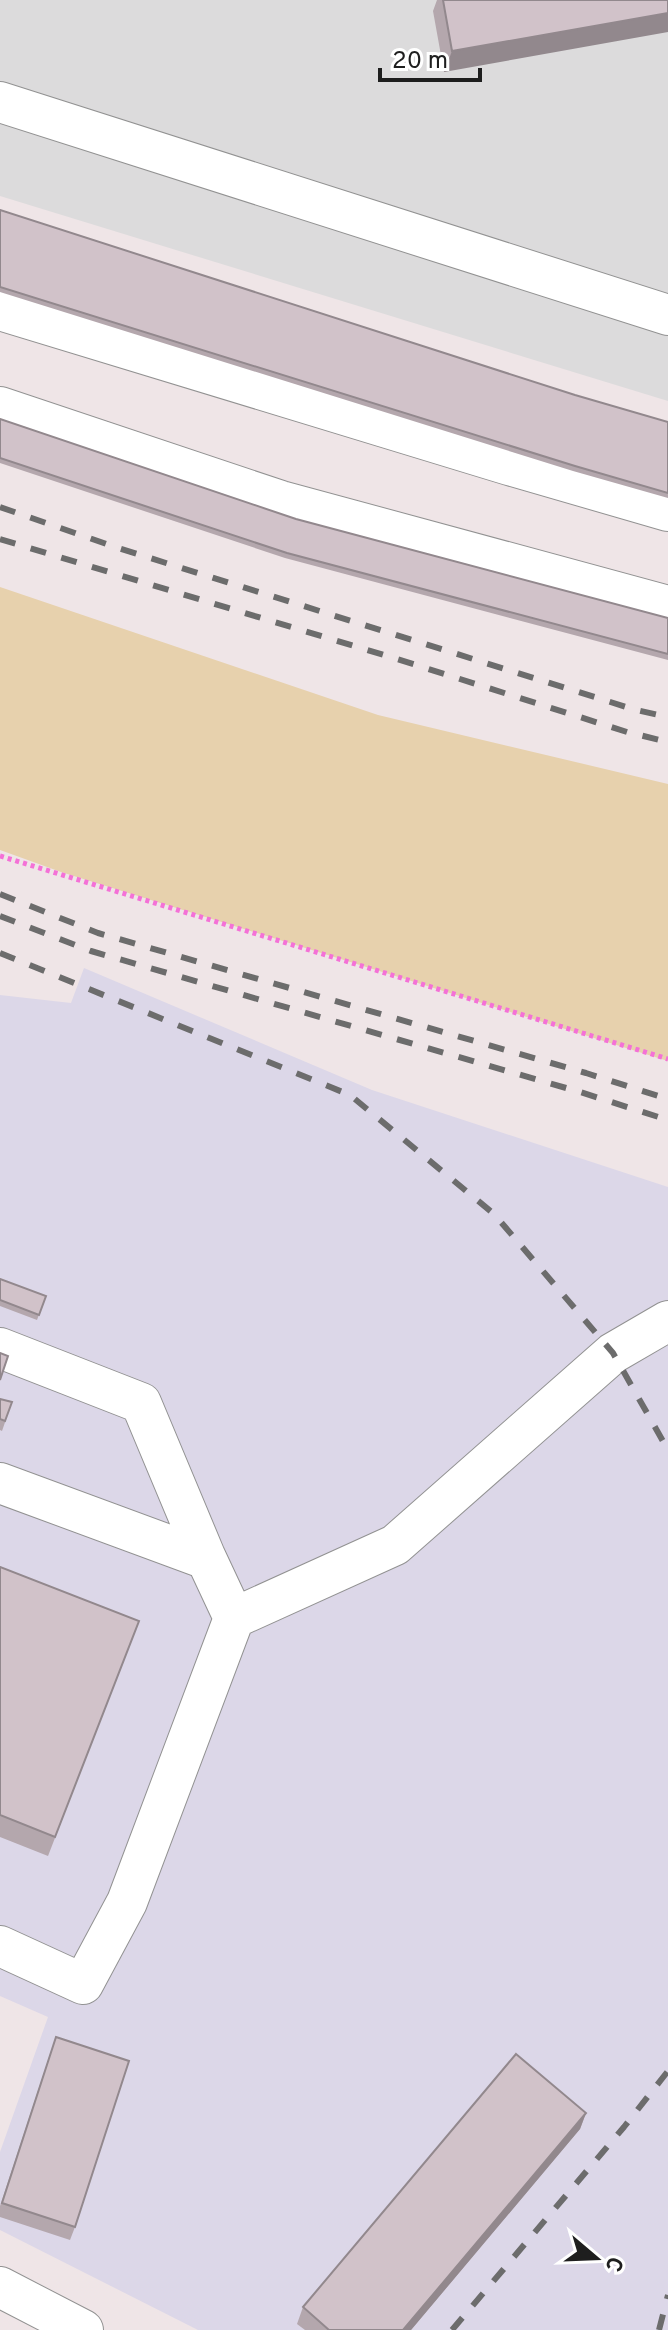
<svg xmlns="http://www.w3.org/2000/svg" width="668" height="2330" font-family="Overpass,sans-serif">
	<style>
		.residential { fill: #dcdbdc }
		.industrial { fill: #dcd7e8 }
		.grass { fill: #e7d1ad }
		.lines { fill: none; stroke-linecap: round; stroke-linejoin: round }
		.minor-casing { stroke: #929292; stroke-width: 42 }
		.path { stroke: #f471d7; stroke-width: 5; stroke-dasharray: 4 4; stroke-linecap: butt }
		.minor { stroke: #fff; stroke-width: 40 }
		.rail { stroke: #6c6c6c; stroke-width: 6; stroke-dasharray: 16 16; stroke-linecap: butt }
		.wall { fill: #b4a7ad }
		.shaded-wall { fill: #92888d }
		.building { fill: #d1c2c9; stroke: #92888d; stroke-width: 2 }
	</style>
	<rect width="100%" height="100%" fill="#efe5e7"/>
	<path class="residential" d="M0,0h668v401l-668,-205z"/>
	<path class="industrial" d="M84,968l288,122 296,97v1143h-470l-198,-100v-78l48,-135 -48,-21v-1001l71,8z"/>
	<path class="grass" d="M0,587l378,128 290,69v277l-607,-189 -61,-22z"/>
	<g class="lines">
		<g class="minor-casing">
			<path id="minor" d="M0,102l668,213
				M0,310l509,155 159,46
				M0,407l281,94 387,105
				M0,1348l141,55 64,153 29,62 -107,284 -44,82 -83,-38
				M0,1483l206,76
				M234,1618l161,-73 218,-192 55,-32
				M0,2287l83,43"/>
		</g>
		<path class="path" d="M0,856l668,203"/>
		<use href="#minor" class="minor"/>
		<path class="rail" d="M0,507l118,41 518,162 32,7
			M0,539l397,120 230,73 41,10
			M0,894l98,39 488,140 82,26
			M0,916l91,35 489,141 88,28
			M0,953l350,142 144,119 119,139 55,97
			M452,2330l172,-203 44,-56
			M659,2330l9,-35"/>
	</g>
	<path class="wall" d="M437,0h231l-224,72 -11,-61z
		M0,210l575,185 93,27v76l-95,-27 -573,-179z
		M0,419l296,100 372,99v42l-383,-102 -285,-95z
		M0,1279l46,17 -9,24 -37,-14z
		M0,1399l12,3 -10,29 -2,-1z
		M0,1567l139,54 -91,235 -48,-19z
		M51,2051l24,176 -5,13 -70,-23v-11z
		M586,2113l-6,16 -169,201h-106l-8,-6 6,-17z"/>
	<path class="shaded-wall" d="M668,13v19l-224,40 8,-21z
		M586,2113l-6,16 -169,201h-8z"/>
	<path class="building" d="M443,0h225v13l-216,38z
		M0,210l575,185 93,27v71l-93,-27 -575,-179z
		M0,419l296,100 372,99v36l-381,-101 -287,-95z
		M0,1279l46,17 -7,19 -39,-15z
		M0,1353l8,3 -8,24z
		M0,1399l12,3 -7,19 -5,-2z
		M0,1567l139,54 -84,216 -55,-22z
		M56,2037l73,24 -54,166 -73,-24z
		M516,2054l70,59 -183,217h-74l-26,-23z"/>
	<g transform="translate(596 2258) rotate(109)" stroke="#ffffff" stroke-width="6" paint-order="stroke">
	<path d="M0-6L14 30L0 20L-14 30Z" fill="#1e1e1e"/>
	<text y="-12" font-size="22" font-weight="bold" text-anchor="middle" fill="#1e1e1e">С</text>
	</g>
	<path d="M380 68v12h100v-12" fill="none" stroke="#1e1e1e" stroke-width="4"/>
	<text x="392" y="68" font-size="24" fill="#1e1e1e" stroke="#ffffff" stroke-width="6" paint-order="stroke">20 m</text>
</svg>
